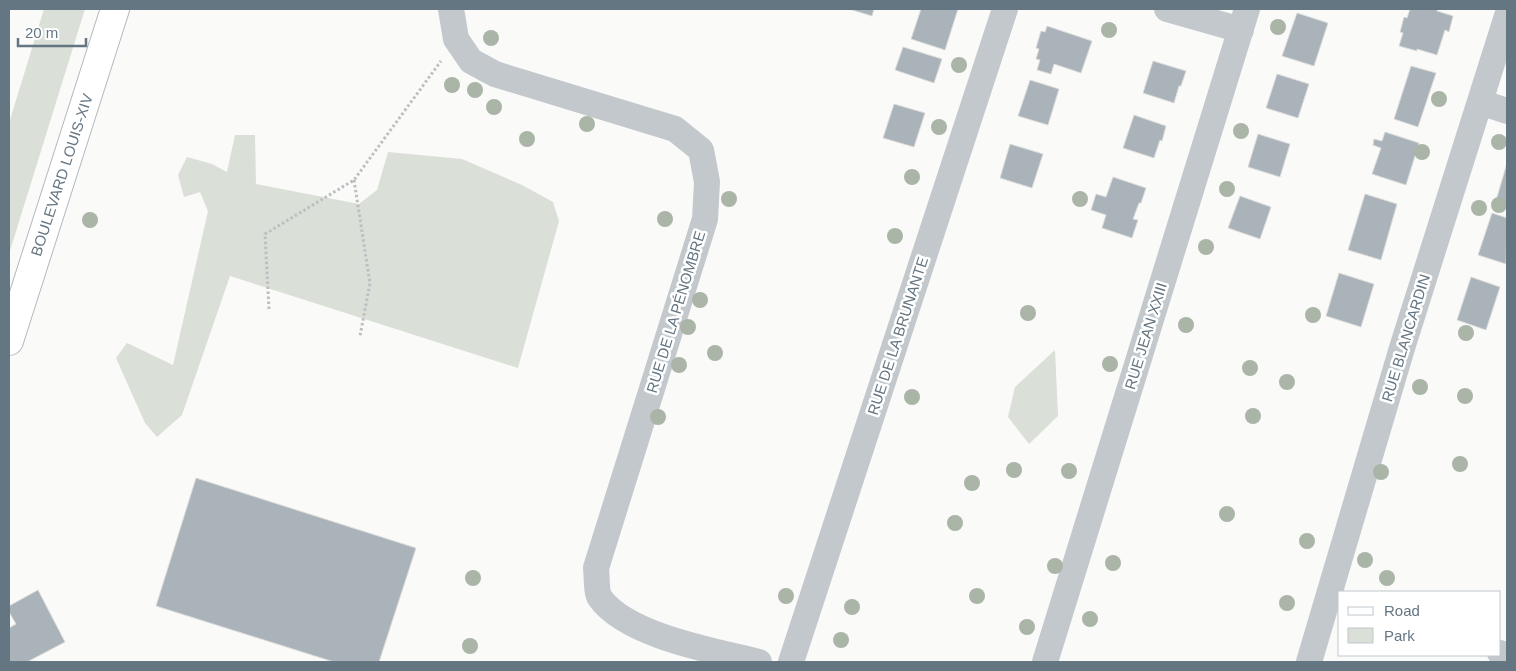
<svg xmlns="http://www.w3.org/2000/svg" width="1516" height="671" font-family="Helvetica,sans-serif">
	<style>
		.green { fill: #dadfd7 }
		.building { fill: #aab3b9; stroke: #dcdcda }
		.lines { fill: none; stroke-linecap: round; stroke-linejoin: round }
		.secondary-casing { stroke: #b3babf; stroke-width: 30 }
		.path { stroke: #bbbfc2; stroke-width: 3; stroke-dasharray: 2.5 2.5; stroke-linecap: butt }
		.minor { stroke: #c3c8cc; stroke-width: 26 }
		.secondary { stroke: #fff; stroke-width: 28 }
		.tree { fill: #aab4a7 }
		.labels { text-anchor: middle; stroke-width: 5; stroke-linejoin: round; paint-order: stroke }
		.street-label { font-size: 15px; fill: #657683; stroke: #fff }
	</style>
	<rect width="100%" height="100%" fill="#fafaf8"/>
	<path class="green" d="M44,9h41l-76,245v-131z
		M235,135h20l1,49 103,20 18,-14 11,-38 74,7 60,26 31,17 6,19 -41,147 -288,-92 -48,139 -25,22 -12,-14 -29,-65 11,-15 46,22 35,-154 -8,-19 -16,5 -6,-22 9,-18 25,7 15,8z
		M1055,350l3,66 -29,28 -21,-27 7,-30z"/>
	<path class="building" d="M849,9h25l-2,7z
		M921,9h37l-13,41 -34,-11z
		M1410,9h28l-1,2 16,5 -4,16 -4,-2 -8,25 -20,-6v2l-18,-5 4,-13 -3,-1 4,-15 3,1z
		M1297,13l31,10 -14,43 -32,-10z
		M1047,26l45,15 -11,32 -27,-9 -3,10 -14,-4 3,-10 -4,-1 3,-10 -3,-1 5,-17 4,1z
		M903,47l39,12 -8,24 -39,-13z
		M1153,61l33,10 -5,15h-2l-5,17 -31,-10z
		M1411,66l25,7 -18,54 -24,-8z
		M1277,74l32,10 -11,34 -32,-10z
		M1030,80l29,9 -11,36 -30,-9z
		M894,104l31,9 -11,34 -31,-9z
		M1134,115l32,11 -4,15 -2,-1 -6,18 -31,-10z
		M1385,132l34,11 -13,42 -34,-11 9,-26 -8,-3 1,-6 8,2z
		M1258,134l32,10 -10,33 -32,-10z
		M1010,144l33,10 -11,34 -32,-10z
		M1507,163v45l-12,-4z
		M1113,177l33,11 -5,15h-2l-6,16 5,1 -6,18 -30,-10 4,-13 -15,-5 5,-16 10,3z
		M1365,194l32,10 -16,56 -33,-10z
		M1240,196l31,11 -11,32 -32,-11z
		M1492,213l15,5 -1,46 -28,-9z
		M1339,273l35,11 -13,43 -35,-11z
		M1471,277l29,10 -14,43 -29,-10z
		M196,478l220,70 -37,114h-45l-178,-56z
		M38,590l27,52 -38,20h-18v-34l7,-4 -7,-12v-6z"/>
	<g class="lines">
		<g class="secondary-casing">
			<path id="secondary" d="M9,341l106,-332"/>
		</g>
		<path class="path" d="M354,180l16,103 -10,53
			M269,309l-4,-75 89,-54 87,-119"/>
		<path class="minor" d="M451,9l5,30 15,22 24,13 180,55 26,21 6,32 -2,37 -109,349c1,7 0,25 4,30 27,38 115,53 159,64
			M1167,9l74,21
			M1480,102l27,9
			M1500,653l7,3
			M791,662l214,-653
			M1045,662l202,-653
			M1309,662l93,-314 105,-332"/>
		<use href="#secondary" class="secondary"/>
	</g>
	<g class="tree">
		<circle cx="1278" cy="27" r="8"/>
		<circle cx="1109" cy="30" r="8"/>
		<circle cx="491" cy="38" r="8"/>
		<circle cx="959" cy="65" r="8"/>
		<circle cx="452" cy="85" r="8"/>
		<circle cx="475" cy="90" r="8"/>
		<circle cx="1439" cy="99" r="8"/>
		<circle cx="494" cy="107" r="8"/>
		<circle cx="587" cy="124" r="8"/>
		<circle cx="939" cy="127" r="8"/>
		<circle cx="1241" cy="131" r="8"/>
		<circle cx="527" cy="139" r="8"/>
		<circle cx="1499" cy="142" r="8"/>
		<circle cx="1422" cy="152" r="8"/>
		<circle cx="912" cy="177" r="8"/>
		<circle cx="1227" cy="189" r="8"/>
		<circle cx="729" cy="199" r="8"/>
		<circle cx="1080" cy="199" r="8"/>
		<circle cx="1499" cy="205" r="8"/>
		<circle cx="1479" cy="208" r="8"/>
		<circle cx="665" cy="219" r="8"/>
		<circle cx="90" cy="220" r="8"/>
		<circle cx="895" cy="236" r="8"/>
		<circle cx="1206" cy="247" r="8"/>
		<circle cx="700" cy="300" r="8"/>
		<circle cx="1028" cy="313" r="8"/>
		<circle cx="1313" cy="315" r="8"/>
		<circle cx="1186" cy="325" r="8"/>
		<circle cx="688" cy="327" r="8"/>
		<circle cx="1466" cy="333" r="8"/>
		<circle cx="715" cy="353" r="8"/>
		<circle cx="1110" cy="364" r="8"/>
		<circle cx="679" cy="365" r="8"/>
		<circle cx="1250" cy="368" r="8"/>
		<circle cx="1287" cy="382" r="8"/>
		<circle cx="1420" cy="387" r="8"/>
		<circle cx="1465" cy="396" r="8"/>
		<circle cx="912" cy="397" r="8"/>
		<circle cx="1253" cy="416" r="8"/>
		<circle cx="658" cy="417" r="8"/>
		<circle cx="1460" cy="464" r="8"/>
		<circle cx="1014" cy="470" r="8"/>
		<circle cx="1069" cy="471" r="8"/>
		<circle cx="1381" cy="472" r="8"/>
		<circle cx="972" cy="483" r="8"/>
		<circle cx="1227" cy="514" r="8"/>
		<circle cx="955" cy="523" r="8"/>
		<circle cx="1307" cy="541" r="8"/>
		<circle cx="1365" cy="560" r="8"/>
		<circle cx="1113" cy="563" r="8"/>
		<circle cx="1055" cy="566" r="8"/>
		<circle cx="473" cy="578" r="8"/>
		<circle cx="1387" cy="578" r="8"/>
		<circle cx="786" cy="596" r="8"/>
		<circle cx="977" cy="596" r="8"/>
		<circle cx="1287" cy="603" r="8"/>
		<circle cx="852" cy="607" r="8"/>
		<circle cx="1090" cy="619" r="8"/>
		<circle cx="1027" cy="627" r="8"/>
		<circle cx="841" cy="640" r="8"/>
		<circle cx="470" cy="646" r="8"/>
	</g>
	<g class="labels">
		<g class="street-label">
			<text transform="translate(62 175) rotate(-72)" y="5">BOULEVARD LOUIS-XIV</text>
			<text transform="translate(676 312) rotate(-73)" y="5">RUE DE LA PÉNOMBRE</text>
			<text transform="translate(898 336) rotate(-72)" y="5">RUE DE LA BRUNANTE</text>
			<text transform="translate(1146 336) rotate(-73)" y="5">RUE JEAN XXIII</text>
			<text transform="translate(1406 338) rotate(-73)" y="5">RUE BLANCARDIN</text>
		</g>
	</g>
	<rect width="1516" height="671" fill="none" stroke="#657683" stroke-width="20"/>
	<rect x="1338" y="591" width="162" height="65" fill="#ffffff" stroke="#c1c8cd"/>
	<rect x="1348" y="607" width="25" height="8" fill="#ffffff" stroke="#c1c8cd"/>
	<text x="1384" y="616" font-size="15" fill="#657683">Road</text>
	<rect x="1348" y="628" width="25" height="15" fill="#dadfd7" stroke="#c1c8cd"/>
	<text x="1384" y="641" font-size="15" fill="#657683">Park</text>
	<path d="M18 38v8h68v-8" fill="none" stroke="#657683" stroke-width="2.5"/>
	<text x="25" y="38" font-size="15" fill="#657683" stroke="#ffffff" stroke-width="4" paint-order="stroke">20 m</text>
</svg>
